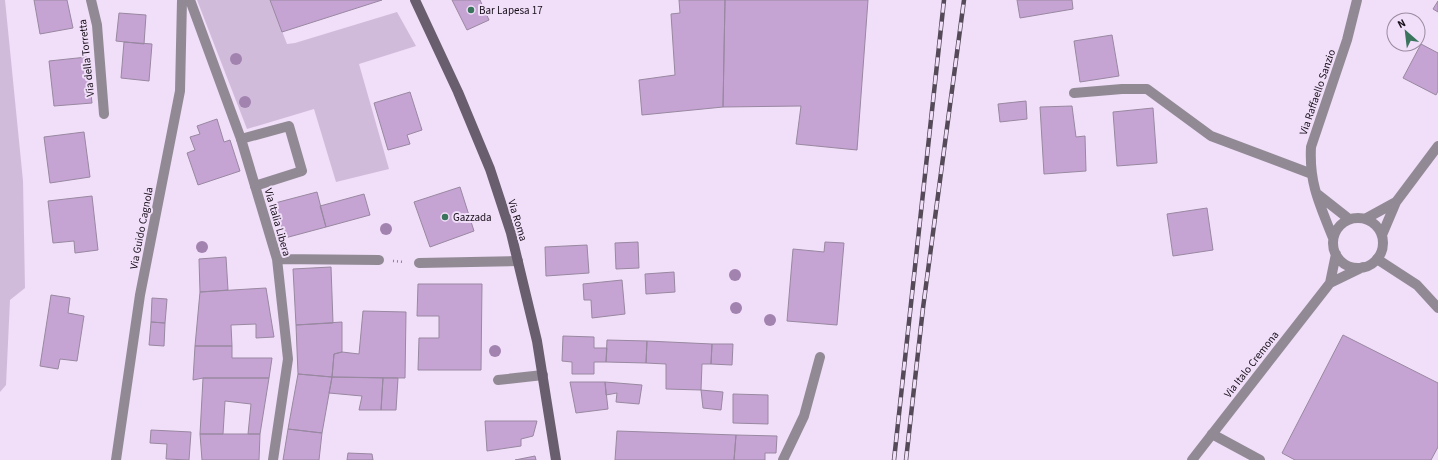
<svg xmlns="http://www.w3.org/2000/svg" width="1438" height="460" font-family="'Source Sans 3',sans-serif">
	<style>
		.green { fill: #d1bbdb }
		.building { fill: #c5a4d3; stroke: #9988a1 }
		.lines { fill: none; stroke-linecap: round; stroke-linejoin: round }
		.path { stroke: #908295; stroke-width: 2.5; stroke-dasharray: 1 3; stroke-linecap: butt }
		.lane { stroke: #918a95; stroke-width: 10 }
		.street { stroke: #918a95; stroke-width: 10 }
		.secondary { stroke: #695e6e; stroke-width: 10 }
		.rail-casing { stroke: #544a58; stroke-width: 4.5 }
		.rail { stroke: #f1def9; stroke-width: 3; stroke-dasharray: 9; stroke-linecap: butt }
		.tree { fill: #a283af }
		.poi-dot { fill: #3a745d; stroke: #f1def9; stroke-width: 1.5 }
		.labels { text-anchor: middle; stroke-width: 4; stroke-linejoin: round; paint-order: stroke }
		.poi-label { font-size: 11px; fill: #160f18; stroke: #f1def9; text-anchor: start }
		.street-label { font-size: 11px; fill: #160f18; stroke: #f1def9 }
	</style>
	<rect width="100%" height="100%" fill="#f1def9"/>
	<path class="green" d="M0,0h5l18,181 2,107 -15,12 -4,85 -6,7z
		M197,0h73l17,44 8,-1 102,-31 19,34 -57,18 30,105 -53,13 -22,-73 -67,20z"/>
	<path class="building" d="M34,0h33l6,28 -33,6z
		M270,0h112l-100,32z
		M452,0h28l9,20 -22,10z
		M679,0h46l-2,107 -81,8 -3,-35 36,-5 -4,-61 9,-1z
		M725,0h143l-11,150 -61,-6 5,-38 -78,1z
		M1017,0h55l1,9 -53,9z
		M1438,1v11l-5,-3z
		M119,13l27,2 -2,29 -28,-3z
		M1112,35l7,41 -39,6 -6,-41z
		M124,42l28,2 -3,37 -28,-3z
		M1421,44l17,9v38l-2,4 -33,-17z
		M87,57l5,46 -38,3 -5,-45z
		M410,92l12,38 -15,5 3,9 -22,6 -14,-47z
		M1026,101l1,18 -27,3 -2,-18z
		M1072,106l4,31 9,-1 1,35 -42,3 -4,-67z
		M1153,108l4,55 -40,3 -4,-54z
		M217,119l7,23 6,-2 10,31 -42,14 -11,-32 8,-3 -5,-13 10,-3 -3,-8z
		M84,132l6,45 -40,6 -6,-46z
		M460,187l14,44 -44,16 -16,-45z
		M317,192l9,35 -41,11 -10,-35z
		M364,194l6,21 -44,12 -6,-21z
		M92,196l6,54 -23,3 -1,-12 -21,2 -5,-42z
		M1207,208l6,42 -40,6 -6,-42z
		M638,242l1,26 -23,1 -1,-26z
		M825,242l19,1 -7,82 -50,-4 6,-72 31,3z
		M587,245l2,28 -43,3 -1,-29z
		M226,257l2,33 -28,2 -1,-33z
		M331,267l2,56 -37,2 -3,-56z
		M674,272l1,20 -29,2 -1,-20z
		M622,280l3,34 -33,4 -1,-18h-7l-1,-16z
		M418,284h64l-1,86h-63l1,-32h20v-22h-22z
		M266,288l8,49 -18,1v-14l-25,1 1,21h-37l5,-54z
		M51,295l19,3 -2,15 16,3 -7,45 -17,-2 -2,10 -18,-3z
		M152,298l15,1 -2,24 -14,-1z
		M363,311l43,1 -1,66 -73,-1 2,-23 8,-2 17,2z
		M151,322l14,1 -1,23 -15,-1z
		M342,322v30l-8,2 -2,23 -34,-3 -2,-49z
		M1343,335l95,48v64l-7,13h-136l-13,-7z
		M563,336l31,1v11h13l-1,14h-12v12h-22v-12l-10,-1z
		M607,340l40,1 -1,22 -40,-1z
		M647,341l65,3 -1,20h-9l-1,26 -35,-1v-25l-20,-1z
		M712,344h21l-1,21 -21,-1z
		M195,346h37v12h40l-3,20h-66l-10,2z
		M298,374l34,3 -10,56 -34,-4z
		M332,377l51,1 -2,32h-22l3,-14 -33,-3z
		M203,378h66l-9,56h-12l3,-30 -26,-3 -2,33h-23z
		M383,378h15l-2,32h-15z
		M570,382h35l3,27 -32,4z
		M605,382l37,3 -3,19 -23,-2 1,-9 -11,2z
		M701,390l22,2 -2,18 -18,-2z
		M733,394l35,1v29l-35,-1z
		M485,421h52l-4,15 -12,3v7l-34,5z
		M288,429l34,4 -3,27h-36z
		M151,430l40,2 -2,28 -23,-1 1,-15 -17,-1z
		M617,431l119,4 -2,25h-119z
		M200,434h60l-1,26h-57z
		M736,435l41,1 -1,17h-11v7h-31z
		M348,453l24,1 1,6h-26z
		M535,456l1,4h-21z"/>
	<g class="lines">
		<path class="path" d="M393,261l11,1"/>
		<path class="lane" d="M241,139l48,-13 13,45 -47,15
			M1377,259l40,26 21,23
			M498,380l45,-5
			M1212,434l48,26"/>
		<path class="street" d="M91,0l6,25 7,89
			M190,0l51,139 36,120 11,100 -15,101
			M1074,93l48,-4h25l64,47 101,38
			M1316,193l33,26
			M1333 243a25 25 0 1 1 50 0a25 25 0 1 1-50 0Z
			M1365,219l31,-17
			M1382,235l14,-33 42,-56
			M1333,238c-13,-33 -24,-54 -22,-91l36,-107 10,-40
			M277,259l102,1
			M419,263l99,-2
			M1330,283l6,-29
			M116,460l24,-165 40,-204 2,-91
			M783,460l21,-44 16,-59
			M1192,460l138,-177 33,-16"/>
		<path class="secondary" d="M415,0l43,92 32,77 21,64 26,108 19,119"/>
		<g class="rail-casing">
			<path id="rail" d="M894,460l50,-460
				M906,460l17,-152 41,-308"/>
		</g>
		<use href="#rail" class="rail"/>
	</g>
	<g class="tree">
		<circle cx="236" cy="59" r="6"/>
		<circle cx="245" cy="102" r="6"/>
		<circle cx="386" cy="229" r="6"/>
		<circle cx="202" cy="247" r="6"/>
		<circle cx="735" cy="275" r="6"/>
		<circle cx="736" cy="308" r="6"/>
		<circle cx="770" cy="320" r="6"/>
		<circle cx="495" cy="351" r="6"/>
	</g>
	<g class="poi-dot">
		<circle cx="471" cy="10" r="4"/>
		<circle cx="445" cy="217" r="4"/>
	</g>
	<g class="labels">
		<g class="poi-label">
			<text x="479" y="14">Bar Lapesa 17</text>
			<text x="453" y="221">Gazzada</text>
		</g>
		<g class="street-label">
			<text transform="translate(86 58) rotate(-96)" y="4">Via della Torretta</text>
			<text transform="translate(1317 92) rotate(-71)" y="4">Via Raffaello Sanzio</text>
			<text transform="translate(518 220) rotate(73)" y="4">Via Roma</text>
			<text transform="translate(278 222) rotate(74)" y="4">Via Italia Libera</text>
			<text transform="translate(141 228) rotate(-79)" y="4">Via Guido Cagnola</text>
			<text transform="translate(1251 364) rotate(-52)" y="4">Via Italo Cremona</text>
		</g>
	</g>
	<g transform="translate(1406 32) rotate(332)"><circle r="19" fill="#f1def9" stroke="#998b9f"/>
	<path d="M0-3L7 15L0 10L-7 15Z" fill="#3a745d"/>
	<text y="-6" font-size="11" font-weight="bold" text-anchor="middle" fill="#160f18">N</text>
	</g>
</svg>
